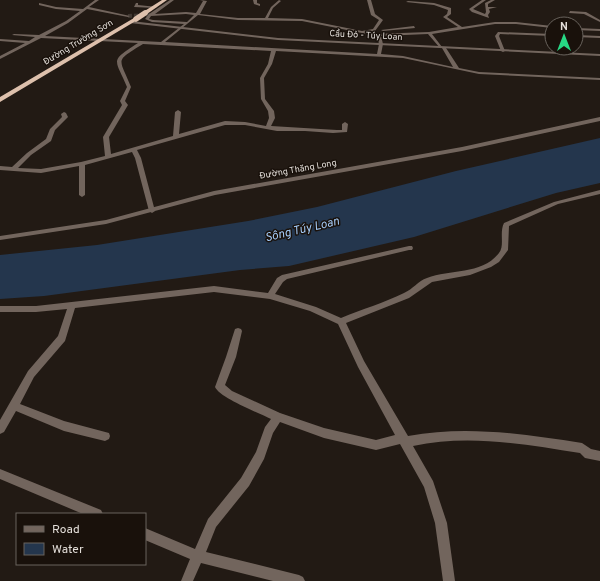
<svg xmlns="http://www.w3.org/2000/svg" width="600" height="581" font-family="Overpass,sans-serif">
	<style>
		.water { fill: #24364d }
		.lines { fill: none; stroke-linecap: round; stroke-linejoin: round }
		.minor-tunnel { stroke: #3f3731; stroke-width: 4; stroke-dasharray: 4 2; stroke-linecap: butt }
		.minor { fill: #72655d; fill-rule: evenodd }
		.tertiary { fill: #72655d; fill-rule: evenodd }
		.trunk { fill: #ddc0ac; fill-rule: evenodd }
		.trunk-bridge { stroke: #ddc0ac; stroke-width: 5.5 }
		.labels { text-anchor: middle; stroke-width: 3; stroke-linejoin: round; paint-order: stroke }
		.far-street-label { font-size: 9px; fill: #e2ddd8; stroke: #19110b }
		.water-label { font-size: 12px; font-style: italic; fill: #a5ccf9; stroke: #19110b }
	</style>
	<rect width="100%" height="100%" fill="#221a14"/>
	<path class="water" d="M600,138v45l-44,10 -142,44 -125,29 -49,4 -196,26 -44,3v-44l97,-10 151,-24 69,-14 139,-36z"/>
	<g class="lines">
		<path class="minor-tunnel" d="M128,16l22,-1"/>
		<path class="minor" d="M95,0h4l-10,7 41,9 -2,1 -41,-8 -19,14 -23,13 116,6 23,-18 -32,-2 -7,-3 4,-5 21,-14h4l-19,14 31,-2 10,1 7,-12 -3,-1 7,1 -7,13 38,4h27l6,-11 8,-7 2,1 -8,7 -5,10 34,1 60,12 11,-2 6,-9 -8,-5 -4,-15h4l4,14 8,6 -8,11 -8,1 7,2 55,-2 29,-5 -15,-10 4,-3 1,-4 -14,-5 -28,-3 2,-1 26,2 17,5v6l-4,3 15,10 33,-5h21l36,4v2l-36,-4h-21l-63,10 10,13 -2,1 -12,-14 -47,2 2,8 -2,10 22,2 50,11 -11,-19 2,-1 2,1 13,20 20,4 121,6v2l-121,-6 -76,-16 -127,-7 -4,13 -8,14 1,21 9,12 1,7 -4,8 66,4h5v-6l3,-2 3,2 -1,8 -14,1 -28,-2h-28l-32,-6h-20l-88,25 4,8 14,53 -3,2 -3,-2 -14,-53 -3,-6 -47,13v30l-3,2 -3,-2v-29l-38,7 -41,-3v-4l12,1 15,-14 19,-14 4,-10 12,-12 -1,-3 3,-2 2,1 2,4 -13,13 -4,11 -20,14 -13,13 23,1 40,-7 24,-6 -2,-19 19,-32 -2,-4 7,-14c-12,-29 -18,-25 11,-44l-97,-5 -41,21v-3l25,-13 -25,-2v-2l29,2 6,-4 -23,-2 2,-1 25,1 27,-14 14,-10 -24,-2 -17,-4v-2l17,4 27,2zM186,14l8,1 -7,7 -34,-2 -4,-1 2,-3zM198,15l40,5 64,1 75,15 2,8 -2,10 -212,-12zM143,44l128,7 -3,13 -8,14 1,21 7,12 1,7 -3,8 -21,-4 -20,-1 -46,13 2,-22 -3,-2 -3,2 -2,24 -62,18 -2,-17 19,-32 -3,-4 6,-14c-12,-30 -17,-25 12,-43z
			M253,0h4v3l3,1v2l-6,-2z
			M482,0h4l-13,9 12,5 1,-2 -1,-9 6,-3h4l-7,4v3h9l-8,2 1,3 -2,3 1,3 -17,-6 -3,-3z
			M136,3h2v2l19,2 -2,1 -21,-1z
			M570,11l16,1 14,8v2l-16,-8 -15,-1z
			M414,26l1,2 -32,3 -2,-1z
			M576,28l24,1v2l-24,-1z
			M498,32l54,2v2l-52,-2 -1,2 6,15 -2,1 -2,-1 -6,-15z
			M576,35l24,1v2l-24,-1z
			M600,190v4l-42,10 -49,22 -1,24 -9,12 -8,5 -21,8 -38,7 -23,16 -63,25 18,38 44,75c59,-11 115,-2 174,7l9,6 9,2v10l-15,-3 -5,-5c-56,-9 -112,-19 -167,-7l20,35 14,42 8,58h-12l-8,-58 -11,-36 -24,-43 -24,6 -52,-12 -44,-16 -7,11 -9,26 -15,27 -33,41 -10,25 93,23 4,2 2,4h-32l-72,-18 -8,18h-12l9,-22 -45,-19v-12l50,21 13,-30 33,-41 15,-26 9,-25 6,-8c-12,-6 -51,-21 -56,-32l11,-30 9,-28 3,-1 3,1 1,2 -6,26 -11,28 7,6 48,22 44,15 52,12 19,-5 -37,-68 -20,-43 -28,-13 -40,-12 -56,-7 -139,16 -10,33 -31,36 -14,27 44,17 45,12 1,3 -1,3 -4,2 -41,-10 -48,-20 -12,21 -4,2v-14l28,-49 30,-35 9,-27 -31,3h-36v-6h36l178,-20 54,7 9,-15 5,-3 127,-29h3l1,2 -1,2h-3l-122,29 -4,3 -8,12 41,13 25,11c21,-9 43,-15 63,-25 9,-4 14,-12 23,-15 23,-9 55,-3 72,-25 6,-8 0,-20 5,-30l50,-21z
			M0,469l101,41 2,4h-20l-83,-35z"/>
		<path class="tertiary" d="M131,21l147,17 322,16v2l-322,-16 -148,-17z
			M600,117v4l-138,30 -247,44 -109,29 -106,16v-4l106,-16 108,-29 248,-44z"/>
		<path class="trunk" d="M162,0h5l-20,14h-4v-2z
			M134,18l5,1 -139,83v-5z"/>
		<path class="trunk-bridge" d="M136,19l9,-6"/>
	</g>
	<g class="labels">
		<g class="far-street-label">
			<text transform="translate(366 35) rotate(3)" y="3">Cầu Đỏ - Túy Loan</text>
			<text transform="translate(78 42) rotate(-31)" y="3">Đường Trường Sơn</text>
			<text transform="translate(298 169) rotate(-10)" y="3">Đường Thăng Long</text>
		</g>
		<g class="water-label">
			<text transform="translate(302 229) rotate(-13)" y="4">Sông Túy Loan</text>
		</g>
	</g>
	<rect x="16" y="513" width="130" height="52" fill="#19110b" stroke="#69635d"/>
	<rect x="24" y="526" width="20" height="6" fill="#72655d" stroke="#69635d"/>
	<text x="52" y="533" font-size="12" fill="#e2ddd8">Road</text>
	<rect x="24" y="543" width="20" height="12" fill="#24364d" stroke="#69635d"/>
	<text x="52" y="553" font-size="12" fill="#e2ddd8">Water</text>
	<g transform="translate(564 36)"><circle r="19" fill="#19110b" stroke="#69635d"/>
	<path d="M0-3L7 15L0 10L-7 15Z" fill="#27d885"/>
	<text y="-6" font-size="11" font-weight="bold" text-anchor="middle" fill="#e2ddd8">N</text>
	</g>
</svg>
